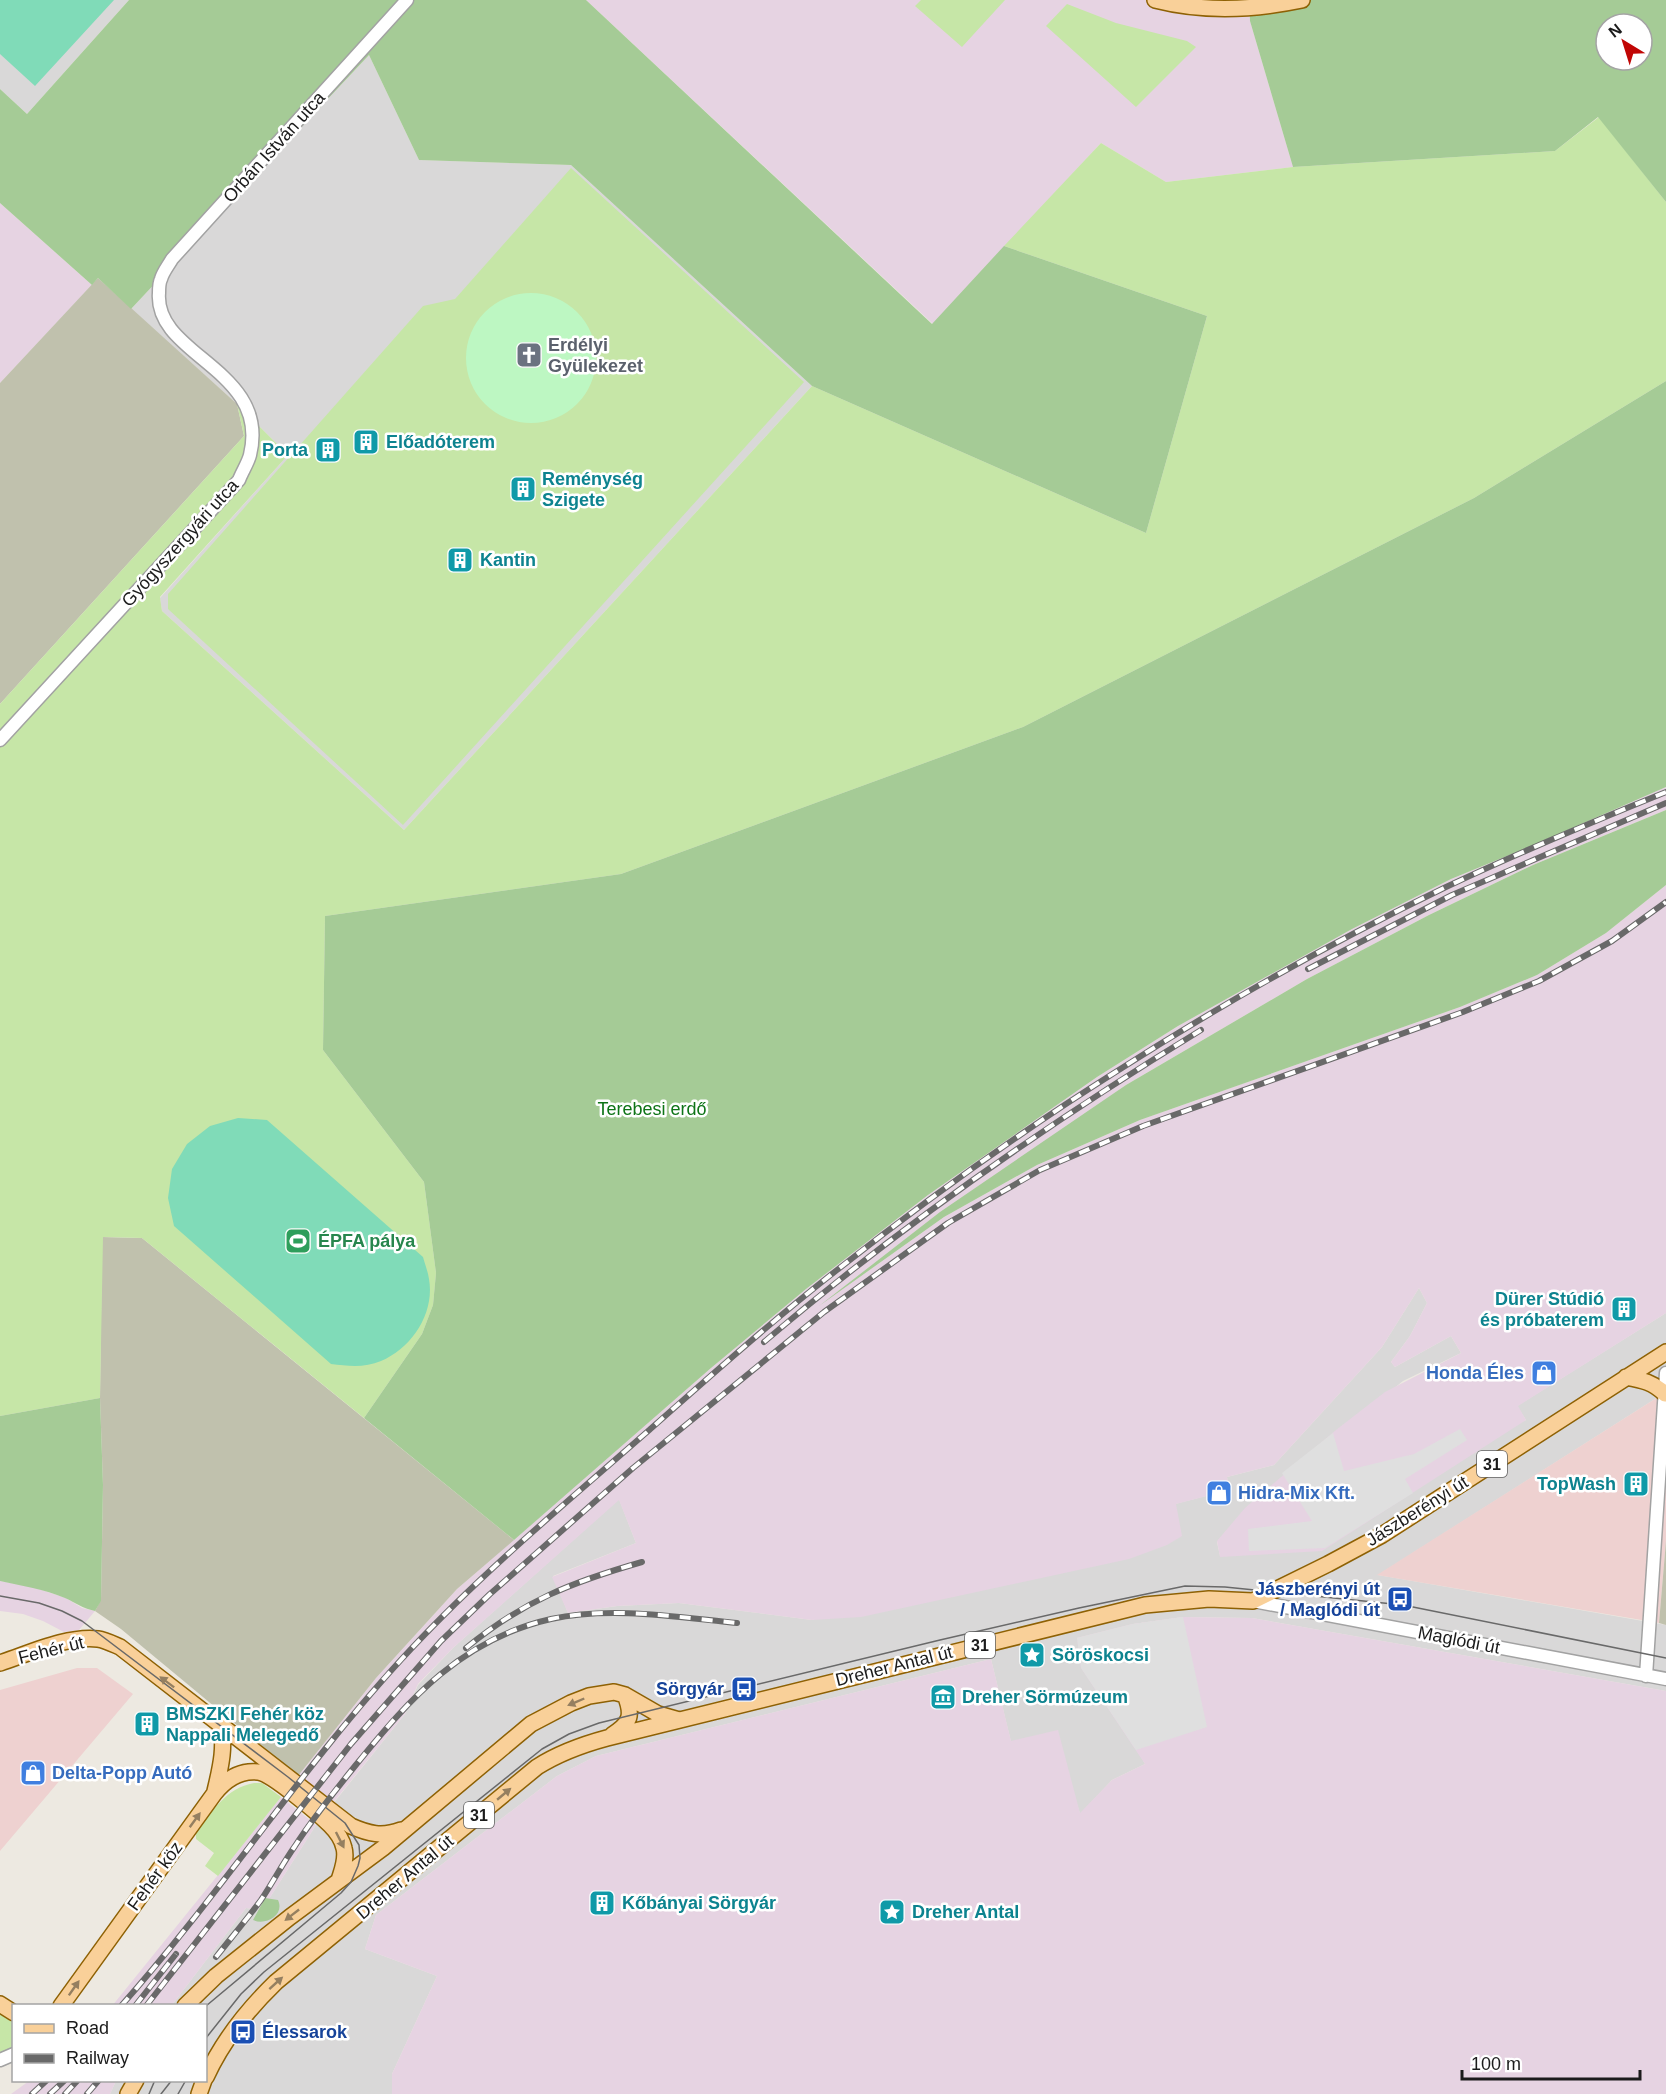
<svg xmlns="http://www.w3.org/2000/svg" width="1666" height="2094" font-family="Helvetica,sans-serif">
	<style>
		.residential { fill: #d9d8d8 }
		.commercial { fill: #eed1d0 }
		.industrial { fill: #e6d3e2 }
		.construction { fill: #c0c1ad }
		.grass { fill: #c6e6a7 }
		.forest { fill: #a5cb96; fill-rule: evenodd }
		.park { fill: #bdf7c2 }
		.pitch { fill: #80dbb8 }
		.parking { fill: #dfdfdf }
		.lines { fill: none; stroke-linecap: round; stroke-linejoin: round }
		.minor-casing { stroke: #a2a2a2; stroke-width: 15 }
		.major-casing { stroke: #8e6104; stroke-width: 18 }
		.minor { stroke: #fff; stroke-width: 12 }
		.major { stroke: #f9d099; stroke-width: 15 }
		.tram { stroke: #696969; stroke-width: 1.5 }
		.rail-casing { stroke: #696969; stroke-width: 6 }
		.rail { stroke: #fff; stroke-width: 4; stroke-dasharray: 11; stroke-linecap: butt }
		.oneway { fill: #957f60 }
		.labels { text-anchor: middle; stroke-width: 5; stroke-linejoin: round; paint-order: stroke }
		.shield { fill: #fff; stroke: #5f5f5f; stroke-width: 1.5 }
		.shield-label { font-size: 16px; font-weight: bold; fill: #1b1b1b }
		.street-label { font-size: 18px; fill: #1b1b1b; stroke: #fff }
		.worship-label { font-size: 18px; font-weight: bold; fill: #5b616d; stroke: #fff; text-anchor: start }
		.culture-label { font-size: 18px; font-weight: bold; fill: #0d838f; stroke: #fff; text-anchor: start }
		.park-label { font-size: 18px; fill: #0e7417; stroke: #fff }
		.leisure-label { font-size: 18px; font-weight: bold; fill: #27864d; stroke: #fff; text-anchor: start }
		.shop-label { font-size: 18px; font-weight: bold; fill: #366cbe; stroke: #fff; text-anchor: start }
		.transit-label { font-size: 18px; font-weight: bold; fill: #164399; stroke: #fff; text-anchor: end }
	</style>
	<rect width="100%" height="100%" fill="#ede9e1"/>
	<path class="residential" d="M0,0h129l-102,114 -27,-25z
		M369,55l50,105 152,5 241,221 -408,444 -242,-219 -2,-13 128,-143 -51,-51 -106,-95z
		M1419,1288l8,15 -17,33 -19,26 4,5 56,-31 10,17 -58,28 -157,127 -29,34 3,14 306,-136 -9,-14 149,-93v79l-288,183 288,50v66l-414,-73 -69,-1 -50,7 -56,14 68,126 -33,16 -32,34 -8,-27 -61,-45 -20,-83 -395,97 -39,20 -181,139 -11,34 72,27 -45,98v20h-282l6,-13 90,-1v-74l-34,-1 74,-97 16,2 54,-85 89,-111 13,-29 35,-37 166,-149 17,44 -83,33 15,37 49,-7 62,-3 133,17 363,-116 54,-14 -2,-13 47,-12 108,-118z"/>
	<path class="commercial" d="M1666,1392v149l-7,82 -282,-48z
		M77,1668h20l36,26 -133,157v-161z"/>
	<path class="industrial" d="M586,0h663l1,21 43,146 -127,15 -65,-39 -168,181z
		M0,203l92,82 -92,98z
		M1666,787v23l-133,55 -104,50 -122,64 -181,106 -290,209 108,-77 93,-52 103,-45 320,-113 77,-32 69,-42 60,-48v428l-148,93 8,14 -204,131 -102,6 -3,-16 28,-33 91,-78 49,-38 76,-39 -10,-17 -56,31 -4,-5 19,-26 17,-33 -8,-15 -37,59 -108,118 -47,12 3,13 -54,14 6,32 -15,9 -38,14 -268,58 -49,3 -133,-17 -62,3 -49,7 -16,-36 84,-34 -17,-43 -166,148 -35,36 -13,30 -72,89 -35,-27 78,-98 81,-89 254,-221 95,-79 122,-94 169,-118 81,-51 174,-97 99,-50 73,-30z
		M0,1581l33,6 33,11 16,10 13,3 -16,19 -15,2 -21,-11 -20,-7 -23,-3z
		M1183,1617l69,1 414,73v403h-1274v-20l45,-98 -72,-27 11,-34 181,-139 39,-20 395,-97 20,82 47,-11 22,83 32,-33 33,-16 -64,-96 -4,-30 56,-14z
		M281,1797l35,28 -54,85 -16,-2 -74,97 -60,1z
		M29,2081v-1l87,1 -6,13h-99z"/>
	<path class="construction" d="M98,278l139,126 7,32 -244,268v-321z
		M102,1237l40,1 372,302 -57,49 -81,89 -78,98 -177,-147 -26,-18 6,-11 2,-115 -3,-87z
		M1666,1541v84l-7,-2z"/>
	<path class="grass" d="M921,0h84l-43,47 -47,-41z
		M1067,4l49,19 71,18 9,6 -60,60 -90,-81z
		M1599,117l67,85v179l-192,117 -451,229 -402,147 -296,42 -2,134 101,132 12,91 -3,32 -11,29 -58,84 -222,-180 -39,-1 -3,161 -100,18v-712l244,-268 -7,-32 51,51 -128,142 2,14 242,219 408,-444 334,147 61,-217 -203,-70 97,-103 65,39 127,-15 262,-16z
		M571,168l233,214 -401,443 -235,-216v-15l255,-288 32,-7z
		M254,1783h8l19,14 -63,79 -13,-10 9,-13 -18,-14v-8c17,-20 30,-43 58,-48z
		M0,2014l14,9 -1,23 -13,8z"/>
	<path class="forest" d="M129,0h457l346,324 72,-78 203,70 -61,217 -334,-147 -241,-221 -152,-5 -50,-105 -238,254 -33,-31 -6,7 -92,-82v-114l27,25z
		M1249,0h417v202l-68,-85 -43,34 -262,16 -43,-146zM1606,24h36v36h-36z
		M1666,381v406l-142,62 -73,30 -99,50 -174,97 -81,51 -169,118 -122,94 -95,79 -197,172 -150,-122 58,-84 11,-29 3,-32 -12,-91 -101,-132 2,-134 296,-42 402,-147 451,-229z
		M1666,810v75l-60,48 -69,42 -77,32 -320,113 -103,45 -93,52 -125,89 121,-94 186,-127 181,-106 122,-64 104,-50z
		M100,1398l3,87 -2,116 -6,10c-13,-3 -19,-8 -30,-13 -21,-9 -43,-12 -65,-17v-165z
		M265,1898l13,2c7,15 -12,26 -25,20z"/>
	<path class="park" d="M466 358a65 65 0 1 1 130 0a65 65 0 1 1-130 0Z"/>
	<path class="pitch" d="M0,0h114l-79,86 -35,-32z
		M238,1118l29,2 156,137c2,7 5,15 6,22 6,34 -17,69 -48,82 -16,7 -33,5 -50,3l-157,-138 -6,-28 4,-29 15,-25 23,-18z"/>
	<path class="parking" d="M1460,1429l7,11 -62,39 8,14 -88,55 -76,3 -1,-22 64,-8 -30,-48 51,-40 11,38 70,-17z
		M1183,1617l24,110 -71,23 -55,-82 -4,-30 56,-14z"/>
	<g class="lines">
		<g class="minor-casing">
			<path id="minor" d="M0,740l239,-260c3,-8 9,-17 11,-25 21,-86 -96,-99 -91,-162 0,-5 0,-10 2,-14 2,-7 7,-13 11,-20l235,-259
				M1253,1601l413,78
				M1646,1676l20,-303
				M0,2060l14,-6"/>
		</g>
		<g class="major-casing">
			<path id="major" d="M1155,0c47,12 99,10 147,0
				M1626,1377c16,3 27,5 39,17
				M0,1663c28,-9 68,-28 98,-24 7,1 15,5 22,8l231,179c18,8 31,11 50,4
				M612,1735c19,-12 21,-20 13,-40
				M215,1791c5,-21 12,-48 4,-69
				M0,2004l14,9
				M61,2006l153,-212c11,-14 26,-24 44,-22 13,1 61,42 72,53 6,6 12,14 14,23 3,11 -2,22 -5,32
				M185,2006l31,-30 74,-59 93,-69 148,-124 40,-21 18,-7 25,-4 11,3 33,19 21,6
				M206,2077c17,-37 40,-66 70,-95l261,-215c22,-14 44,-22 70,-29l538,-133 64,-6 44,2 75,-37 54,-29 284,-183
				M128,2094l8,-14
				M199,2094l5,-14"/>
		</g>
		<use href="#minor" class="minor"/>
		<use href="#major" class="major"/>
		<path class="tram" d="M0,1596l39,7 23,8 20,10 206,156 57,46 14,22 1,13 -2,8 -7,16 -10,11 -135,113
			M206,2038l35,-44 23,-22 278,-223 27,-15 30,-11 341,-83 139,-32 106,-22 40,1 178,18 263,53
			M149,2094l6,-14
			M161,2094l11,-14
			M178,2094l8,-14"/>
		<g class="rail-casing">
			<path id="rail" d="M1308,969l144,-74 214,-92
				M764,1342c136,-116 285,-219 437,-312
				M466,1648c57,-47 106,-66 176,-86
				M216,1957c15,-19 31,-38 45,-57 12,-18 22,-37 34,-54 18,-28 39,-54 60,-80 55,-68 107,-127 196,-147 60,-13 125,-2 186,4
				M121,2006c102,-115 185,-245 290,-357 73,-78 156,-147 236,-217 62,-55 125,-111 190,-162 89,-70 182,-137 277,-197 106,-68 218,-131 332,-186 72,-34 146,-65 220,-95
				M135,2006l41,-52
				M146,2006l205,-262 90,-103 49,-47 143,-126 191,-156 124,-89 92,-53 103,-44 320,-114 76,-31 73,-40 54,-39
				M32,2094l15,-14
				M50,2094l15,-14
				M65,2094l13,-14
				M87,2094l12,-14"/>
		</g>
		<use href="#rail" class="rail"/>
	</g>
	<defs><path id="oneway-solid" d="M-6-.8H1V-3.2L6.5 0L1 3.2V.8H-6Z" transform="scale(1.5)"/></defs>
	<g class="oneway">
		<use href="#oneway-solid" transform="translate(167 1682) rotate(-143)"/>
		<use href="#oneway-solid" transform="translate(576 1702) rotate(157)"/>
		<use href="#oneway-solid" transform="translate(504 1794) rotate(-40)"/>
		<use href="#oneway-solid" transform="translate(195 1820) rotate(-54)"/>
		<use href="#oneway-solid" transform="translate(340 1840) rotate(63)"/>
		<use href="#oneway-solid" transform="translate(292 1915) rotate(142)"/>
		<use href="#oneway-solid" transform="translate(276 1983) rotate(-42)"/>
		<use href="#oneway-solid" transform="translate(74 1988) rotate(-55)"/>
	</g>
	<defs>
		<g id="church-square" transform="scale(1.35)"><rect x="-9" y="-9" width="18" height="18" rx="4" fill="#6b7280" stroke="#fff"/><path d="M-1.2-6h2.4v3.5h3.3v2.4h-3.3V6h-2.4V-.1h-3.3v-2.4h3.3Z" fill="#fff"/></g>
		<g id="building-square" transform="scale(1.35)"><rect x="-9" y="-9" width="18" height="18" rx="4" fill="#0f9aa8" stroke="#fff"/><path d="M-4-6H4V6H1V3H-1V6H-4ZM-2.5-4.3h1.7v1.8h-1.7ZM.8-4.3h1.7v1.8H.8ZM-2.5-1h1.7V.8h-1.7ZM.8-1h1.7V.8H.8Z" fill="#fff"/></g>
		<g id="stadium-square" transform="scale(1.35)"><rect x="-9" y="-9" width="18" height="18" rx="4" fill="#2e9e5b" stroke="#fff"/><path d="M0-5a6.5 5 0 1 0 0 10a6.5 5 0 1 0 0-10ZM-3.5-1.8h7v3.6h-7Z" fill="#fff"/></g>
		<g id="shop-square" transform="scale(1.35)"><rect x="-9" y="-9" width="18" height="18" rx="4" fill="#3f7fe0" stroke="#fff"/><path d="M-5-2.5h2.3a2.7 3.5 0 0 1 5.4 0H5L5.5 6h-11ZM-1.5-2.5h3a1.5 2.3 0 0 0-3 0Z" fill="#fff"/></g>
		<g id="bus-square" transform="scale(1.35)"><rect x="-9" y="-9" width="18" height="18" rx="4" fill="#1a4fb4" stroke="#fff"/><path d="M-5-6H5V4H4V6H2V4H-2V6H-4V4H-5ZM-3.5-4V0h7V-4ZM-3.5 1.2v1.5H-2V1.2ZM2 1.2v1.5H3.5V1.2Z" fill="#fff"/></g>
		<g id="sight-square" transform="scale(1.35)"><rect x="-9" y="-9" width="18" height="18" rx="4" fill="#0f9aa8" stroke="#fff"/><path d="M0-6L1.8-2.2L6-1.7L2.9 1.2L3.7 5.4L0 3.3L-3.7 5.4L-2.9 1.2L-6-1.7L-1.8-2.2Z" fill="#fff"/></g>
		<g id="museum-square" transform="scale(1.35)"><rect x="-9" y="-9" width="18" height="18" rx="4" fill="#0f9aa8" stroke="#fff"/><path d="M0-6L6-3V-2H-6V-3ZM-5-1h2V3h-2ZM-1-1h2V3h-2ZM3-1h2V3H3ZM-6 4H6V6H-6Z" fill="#fff"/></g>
	</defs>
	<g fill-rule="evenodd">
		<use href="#church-square" x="529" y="355"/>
		<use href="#building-square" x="366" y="442"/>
		<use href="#building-square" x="328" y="450"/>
		<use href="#building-square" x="523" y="489"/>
		<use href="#building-square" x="460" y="560"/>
		<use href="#stadium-square" x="298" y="1241"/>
		<use href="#building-square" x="1624" y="1309"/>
		<use href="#shop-square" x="1544" y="1373"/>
		<use href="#building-square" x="1636" y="1484"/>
		<use href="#shop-square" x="1219" y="1493"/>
		<use href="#bus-square" x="1400" y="1599"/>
		<use href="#sight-square" x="1032" y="1655"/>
		<use href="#bus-square" x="744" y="1689"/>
		<use href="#museum-square" x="943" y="1697"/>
		<use href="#building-square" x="147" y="1724"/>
		<use href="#shop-square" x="33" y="1773"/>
		<use href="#building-square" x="602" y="1903"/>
		<use href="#sight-square" x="892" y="1912"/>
		<use href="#bus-square" x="243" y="2032"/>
	</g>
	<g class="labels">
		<g class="shield">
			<rect x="1477" y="1451" width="30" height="26" rx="4.5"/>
			<rect x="965" y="1632" width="30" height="26" rx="4.5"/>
			<rect x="464" y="1802" width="30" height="26" rx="4.5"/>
		</g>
		<g class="shield-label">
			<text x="1492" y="1470">31</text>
			<text x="980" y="1651">31</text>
			<text x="479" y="1821">31</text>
		</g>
		<g class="street-label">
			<text transform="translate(274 147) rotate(-48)" y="6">Orbán István utca</text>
			<text transform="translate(180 543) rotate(-48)" y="6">Gyógyszergyári utca</text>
			<text transform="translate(1417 1511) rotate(-32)" y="6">Jászberényi út</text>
			<text transform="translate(1459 1640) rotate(11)" y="6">Maglódi út</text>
			<text transform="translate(51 1650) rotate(-14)" y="6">Fehér út</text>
			<text transform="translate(894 1666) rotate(-14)" y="6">Dreher Antal út</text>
			<text transform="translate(155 1876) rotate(-54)" y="6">Fehér köz</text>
			<text transform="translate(405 1877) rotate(-40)" y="6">Dreher Antal út</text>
		</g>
		<g class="worship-label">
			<text x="548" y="351">Erdélyi<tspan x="548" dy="21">Gyülekezet</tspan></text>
		</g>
		<g class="culture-label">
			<text x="386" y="448">Előadóterem</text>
			<text x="308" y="456" text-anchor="end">Porta</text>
			<text x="542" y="485">Reménység<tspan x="542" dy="21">Szigete</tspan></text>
			<text x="480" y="566">Kantin</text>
			<text x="1604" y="1305" text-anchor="end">Dürer Stúdió<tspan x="1604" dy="21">és próbaterem</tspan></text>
			<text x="1616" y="1490" text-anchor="end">TopWash</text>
			<text x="1052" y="1661">Söröskocsi</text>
			<text x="962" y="1703">Dreher Sörmúzeum</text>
			<text x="166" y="1720">BMSZKI Fehér köz<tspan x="166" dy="21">Nappali Melegedő</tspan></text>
			<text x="622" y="1909">Kőbányai Sörgyár</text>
			<text x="912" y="1918">Dreher Antal</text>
		</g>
		<g class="park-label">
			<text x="652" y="1115">Terebesi erdő</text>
		</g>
		<g class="leisure-label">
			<text x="318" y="1247">ÉPFA pálya</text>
		</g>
		<g class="shop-label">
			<text x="1524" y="1379" text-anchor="end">Honda Éles</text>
			<text x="1238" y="1499">Hidra-Mix Kft.</text>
			<text x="52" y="1779">Delta-Popp Autó</text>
		</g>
		<g class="transit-label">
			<text x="1380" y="1595">Jászberényi út<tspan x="1380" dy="21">/ Maglódi út</tspan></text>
			<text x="724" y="1695">Sörgyár</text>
			<text x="262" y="2038" text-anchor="start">Élessarok</text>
		</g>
	</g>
	<rect x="12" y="2004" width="195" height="78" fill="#ffffff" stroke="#a4a4a4" stroke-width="1.5"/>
	<rect x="24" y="2024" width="30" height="9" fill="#f9d099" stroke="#a4a4a4" stroke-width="1.5"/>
	<text x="66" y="2034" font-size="18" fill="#1b1b1b">Road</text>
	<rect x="24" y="2054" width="30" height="9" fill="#696969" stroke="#a4a4a4" stroke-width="1.5"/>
	<text x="66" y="2064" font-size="18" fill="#1b1b1b">Railway</text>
	<g transform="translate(1624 42) rotate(322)"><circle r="28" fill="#ffffff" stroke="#a4a4a4" stroke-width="1.5"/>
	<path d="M0-4.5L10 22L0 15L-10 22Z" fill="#c10605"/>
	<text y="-9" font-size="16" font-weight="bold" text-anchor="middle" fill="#1b1b1b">N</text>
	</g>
	<path d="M1462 2070v9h178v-9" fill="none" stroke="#1b1b1b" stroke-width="3"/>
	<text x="1471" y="2070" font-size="18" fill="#1b1b1b" stroke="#ffffff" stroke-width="4.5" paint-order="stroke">100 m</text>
</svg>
